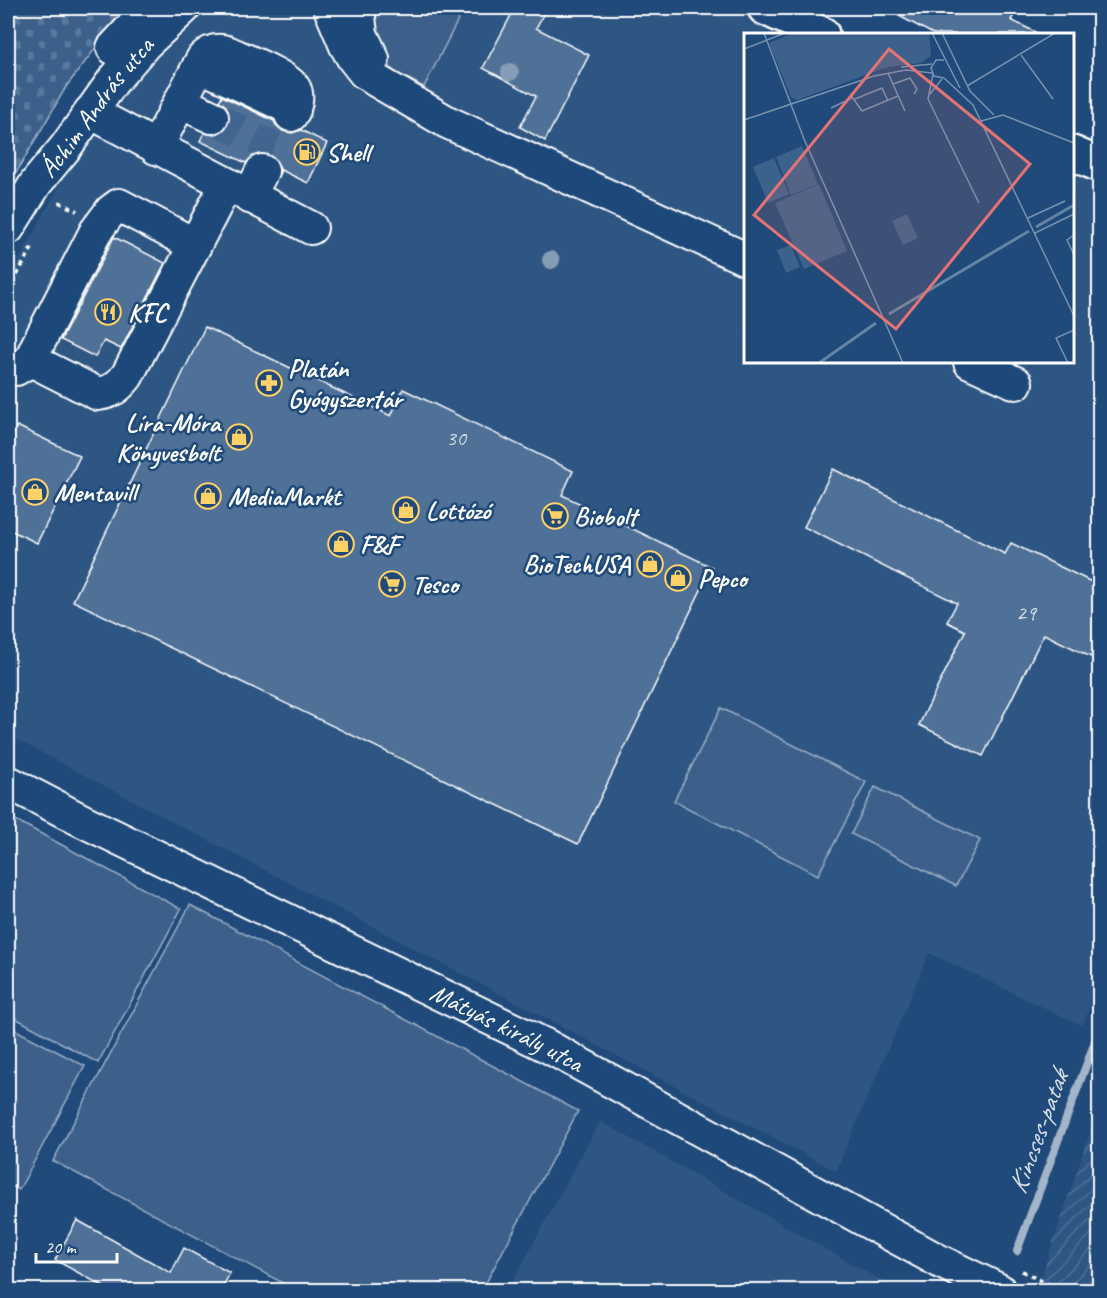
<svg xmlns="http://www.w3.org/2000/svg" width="1107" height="1298" font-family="Caveat,sans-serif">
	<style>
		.built { fill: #2e5683 }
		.industrial { fill: url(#industrial-furrows) }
		.cemetery { fill: url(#cemetery-stones); stroke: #9eb0c5; stroke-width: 1.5 }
		.garden { fill: #3c618b; stroke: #9eb0c5; stroke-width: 1.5 }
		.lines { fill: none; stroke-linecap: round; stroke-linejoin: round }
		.stream { stroke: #a3b5c8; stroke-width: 8 }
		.building { fill: #507197; stroke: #fff; stroke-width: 1.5 }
		.minor-tunnel { stroke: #41658e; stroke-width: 32; stroke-dasharray: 32 16; stroke-linecap: butt }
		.minor-casing { stroke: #fff; stroke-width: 36 }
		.major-casing { stroke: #fff; stroke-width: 38 }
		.path { stroke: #fff; stroke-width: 4; stroke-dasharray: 4.5 4.5; stroke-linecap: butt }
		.minor { stroke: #1f4a7a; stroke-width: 32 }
		.major { stroke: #1f4a7a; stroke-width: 33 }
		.tree { fill: #859cb6 }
		.labels { text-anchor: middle; stroke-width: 5; stroke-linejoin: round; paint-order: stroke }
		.number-label { font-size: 22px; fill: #d3dce5 }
		.street-label { font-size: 26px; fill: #fff; stroke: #1f4a7a }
		.poi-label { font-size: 26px; font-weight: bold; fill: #fff; stroke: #1f4a7a; text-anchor: start }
		.water-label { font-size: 27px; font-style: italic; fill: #d8e0e8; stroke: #1f4a7a }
		.inset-river { fill: none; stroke: #6583a4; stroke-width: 3 }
		.inset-road { fill: none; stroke: #7992af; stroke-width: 1.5 }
		.view { fill: #e47373; fill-opacity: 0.15; stroke: #e47373; stroke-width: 3 }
		.inset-edge { fill: none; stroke: #fff; stroke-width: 3 }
	</style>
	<defs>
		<pattern id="industrial-furrows" width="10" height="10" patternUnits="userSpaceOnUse" patternTransform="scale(1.5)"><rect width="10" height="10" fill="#2e5683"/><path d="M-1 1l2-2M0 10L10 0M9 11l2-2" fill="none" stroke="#4d6f96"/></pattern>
		<pattern id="cemetery-stones" width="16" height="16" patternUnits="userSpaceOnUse" patternTransform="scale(1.5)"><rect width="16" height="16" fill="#3c618b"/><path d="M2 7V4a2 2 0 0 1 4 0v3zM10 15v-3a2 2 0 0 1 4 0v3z" fill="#59799c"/></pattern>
	</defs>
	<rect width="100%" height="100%" fill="#1f4a7a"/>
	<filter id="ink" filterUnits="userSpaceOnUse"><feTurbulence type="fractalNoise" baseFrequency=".0167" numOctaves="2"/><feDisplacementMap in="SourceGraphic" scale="12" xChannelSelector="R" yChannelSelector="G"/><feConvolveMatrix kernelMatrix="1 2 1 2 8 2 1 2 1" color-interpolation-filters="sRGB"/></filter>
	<g filter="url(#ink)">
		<path class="built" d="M197,8h568l57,26h-76v328h326l1,-209 26,12v814l-16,47 -154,-73 -93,218 -828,-436v-455l54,-99 75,-115z
			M600,1121l298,169h-390z"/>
		<path class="industrial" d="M1099,1105v185h-62z"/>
		<path class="cemetery" d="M8,8h118l-60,79 -58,100z"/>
		<path class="garden" d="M370,8h94l-40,79 -31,-16 -17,-30z
			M721,708l145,74 -48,93 -144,-74z
			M875,787l105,53 -24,46 -105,-52z
			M8,816l173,93 -83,154 -90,-49z
			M190,905l388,206 -96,179h-186l-243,-129z
			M8,1026l77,40 -66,124 -11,-6z"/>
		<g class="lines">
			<path class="stream" d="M1017,1251l83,-223"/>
		</g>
		<path class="building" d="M515,8h32l-11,20 53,27 -44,86 -25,-14 16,-31 -53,-28z
			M884,8h134l-7,12 28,14h-106z
			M222,96l52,25 2,4 7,6 9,2 9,-3 26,13 -19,40 -27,-13 -2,5 1,-6 -3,-7 -8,-7 -7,-2 -9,3 -7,7 -46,-22 4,-8 10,2 9,-4 5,-6 2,-10 -4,-9 -7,-5z
			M114,237l51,26 -44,86 -17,-8 -9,16 -34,-17z
			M205,327l186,89 12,-27 170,82 -11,24 150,72 -134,277 -505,-243z
			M17,426l63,30 -43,87 -29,-14v-83z
			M833,469l172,85 6,-11 89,43v53l-9,18 -47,-23 -61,122 -64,-31 46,-94 -18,-9 10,-19 -153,-76z
			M77,1220l94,53 13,-25 46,25 -9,17h-111l-55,-30z"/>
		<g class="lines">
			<path class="minor-tunnel" d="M212,117l62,31"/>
			<g class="minor-casing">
				<g id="minor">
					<path d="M330,8l16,38 7,12 11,14 13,9 70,41 299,137"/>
					<path d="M358,8l3,26 12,25"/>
					<path d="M113,48l37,-40"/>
					<path d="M199,65l95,45"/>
					<path d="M180,102l32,15"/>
					<path d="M90,112l221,116"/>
					<path d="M156,148l47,-90c7,-7 14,-9 24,-6 15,7 60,24 67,36 5,8 1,20 -3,27"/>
					<path d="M249,197l13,-26"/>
					<path id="s1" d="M8,228l28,-45 29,-35 48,-67 32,-37 39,-36"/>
					<path d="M31,360l67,34c14,-2 20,-7 29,-18l99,-191"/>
					<path d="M970,362l46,21"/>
					<path d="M8,369h8l15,-9 5,-12 60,-117 15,-20 8,-6 76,40"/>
					<path id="s2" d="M8,782l71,37 468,227 394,216 58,28"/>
				</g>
			</g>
			<g class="major-casing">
				<path id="major" d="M765,8l57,26
					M1072,153l28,12"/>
			</g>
			<path class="path" d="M59,202l18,9
				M8,291l25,-45
				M1022,1271l37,19"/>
			<use href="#minor" class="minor"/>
			<use href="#major" class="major"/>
		</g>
		<g class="tree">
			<circle cx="510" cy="72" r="9"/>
			<circle cx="551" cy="260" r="9"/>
		</g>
	</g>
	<defs>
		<g id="fuel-ring" transform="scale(1.35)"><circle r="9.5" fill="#1f4a7a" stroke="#ffd166" stroke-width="1.5"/><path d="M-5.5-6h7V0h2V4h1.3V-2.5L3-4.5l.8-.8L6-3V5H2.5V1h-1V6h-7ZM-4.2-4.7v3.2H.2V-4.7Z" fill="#ffd166"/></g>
		<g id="restaurant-ring" transform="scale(1.35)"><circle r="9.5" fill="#1f4a7a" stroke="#ffd166" stroke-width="1.5"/><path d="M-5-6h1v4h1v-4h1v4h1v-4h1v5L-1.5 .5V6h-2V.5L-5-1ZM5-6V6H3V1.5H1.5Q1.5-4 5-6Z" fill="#ffd166"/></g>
		<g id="pharmacy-ring" transform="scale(1.35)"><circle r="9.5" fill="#1f4a7a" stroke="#ffd166" stroke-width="1.5"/><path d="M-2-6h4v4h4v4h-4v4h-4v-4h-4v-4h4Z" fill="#ffd166"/></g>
		<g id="shop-ring" transform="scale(1.35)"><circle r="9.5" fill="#1f4a7a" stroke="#ffd166" stroke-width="1.5"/><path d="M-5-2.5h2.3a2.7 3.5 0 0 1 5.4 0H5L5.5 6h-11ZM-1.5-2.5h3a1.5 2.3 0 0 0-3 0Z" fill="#ffd166"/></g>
		<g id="supermarket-ring" transform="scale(1.35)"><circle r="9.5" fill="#1f4a7a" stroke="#ffd166" stroke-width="1.5"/><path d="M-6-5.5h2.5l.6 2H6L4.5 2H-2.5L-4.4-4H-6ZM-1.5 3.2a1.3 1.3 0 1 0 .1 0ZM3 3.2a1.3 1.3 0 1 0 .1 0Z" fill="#ffd166"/></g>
	</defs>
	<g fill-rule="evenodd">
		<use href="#fuel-ring" x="307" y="152"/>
		<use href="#restaurant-ring" x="108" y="312"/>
		<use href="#pharmacy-ring" x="269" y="383"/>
		<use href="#shop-ring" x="239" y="437"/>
		<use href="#shop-ring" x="35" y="492"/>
		<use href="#shop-ring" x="208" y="496"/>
		<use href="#shop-ring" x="406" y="510"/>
		<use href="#supermarket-ring" x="555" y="516"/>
		<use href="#shop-ring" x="341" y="544"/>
		<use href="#shop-ring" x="650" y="564"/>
		<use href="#shop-ring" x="678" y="578"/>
		<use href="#supermarket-ring" x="392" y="584"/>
	</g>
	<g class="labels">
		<g class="number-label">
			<text x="456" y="445">30</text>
			<text x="1026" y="620">29</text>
		</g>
		<g class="street-label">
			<text dy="9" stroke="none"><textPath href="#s1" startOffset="150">Áchim András utca</textPath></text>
			<text dy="9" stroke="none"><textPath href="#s2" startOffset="556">Mátyás király utca</textPath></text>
		</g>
		<g class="poi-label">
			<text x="326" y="161">Shell</text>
			<text x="128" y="321">KFC</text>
			<text x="288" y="377">Platán<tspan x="288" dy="30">Gyógyszertár</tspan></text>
			<text x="220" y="431" text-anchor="end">Líra-Móra<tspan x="220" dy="30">Könyvesbolt</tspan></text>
			<text x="54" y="501">Mentavill</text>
			<text x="228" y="505">MediaMarkt</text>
			<text x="426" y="519">Lottózó</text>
			<text x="574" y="525">Biobolt</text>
			<text x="360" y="553">F&amp;F</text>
			<text x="630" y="573" text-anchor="end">BioTechUSA</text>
			<text x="698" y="587">Pepco</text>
			<text x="412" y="593">Tesco</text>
		</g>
		<g class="water-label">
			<text transform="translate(1038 1132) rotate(-70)" y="9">Kincses-patak</text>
		</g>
	</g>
	<g transform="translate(744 33)">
		<rect width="330" height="330" fill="#1f4a7a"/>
		<path d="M49,0h136l2,23 -10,7 -33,4 -91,33 -6,-3 -22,-54z" fill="#3c618b"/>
		<path d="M58,113l16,38 -27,11 -15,-38zM30,125l15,36 -21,9 -15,-36zM75,151l28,67 -43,18 -29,-66zM163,181l11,24 -15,7 -11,-24zM47,212l9,22 -14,6 -9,-23z" fill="#3c618b"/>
		<path class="inset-river" d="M292,194l38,-22M145,281l140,-83M75,330l57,-40"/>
		<path class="inset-road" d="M20,0l40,106 99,224M188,0l28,55M198,0l28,58 24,24M0,16l41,-16M277,22l32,44M157,34l31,-3M144,40l17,38M189,41l-5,25 51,104M200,45l29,27 101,211M200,45l-10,-2 -3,-8 5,-8h8M149,51l17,-6 7,11 -3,5M223,53l88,-53M106,61l12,17 36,-15M186,61l12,-15M111,66l27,-11 6,13M87,75l21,-10M0,87l130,-44 32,-6 26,3M237,88l22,-6 71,28M284,185l37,-17M291,200l39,-19M330,202l-7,5 7,15M324,330l-12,-25 18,-8"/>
		<path class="view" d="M145,16l141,115 -134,165 -142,-114z"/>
		<rect width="330" height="330" class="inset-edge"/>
	</g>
	<rect width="1107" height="1298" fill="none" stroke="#1f4a7a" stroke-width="30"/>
	<rect x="15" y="15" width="1077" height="1268" fill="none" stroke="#fff" stroke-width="2" filter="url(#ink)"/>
	<path d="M36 1253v9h81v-9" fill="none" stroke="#ffffff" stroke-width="3"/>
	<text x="45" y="1253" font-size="18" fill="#ffffff" stroke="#1f4a7a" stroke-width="4.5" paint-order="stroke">20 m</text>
</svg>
